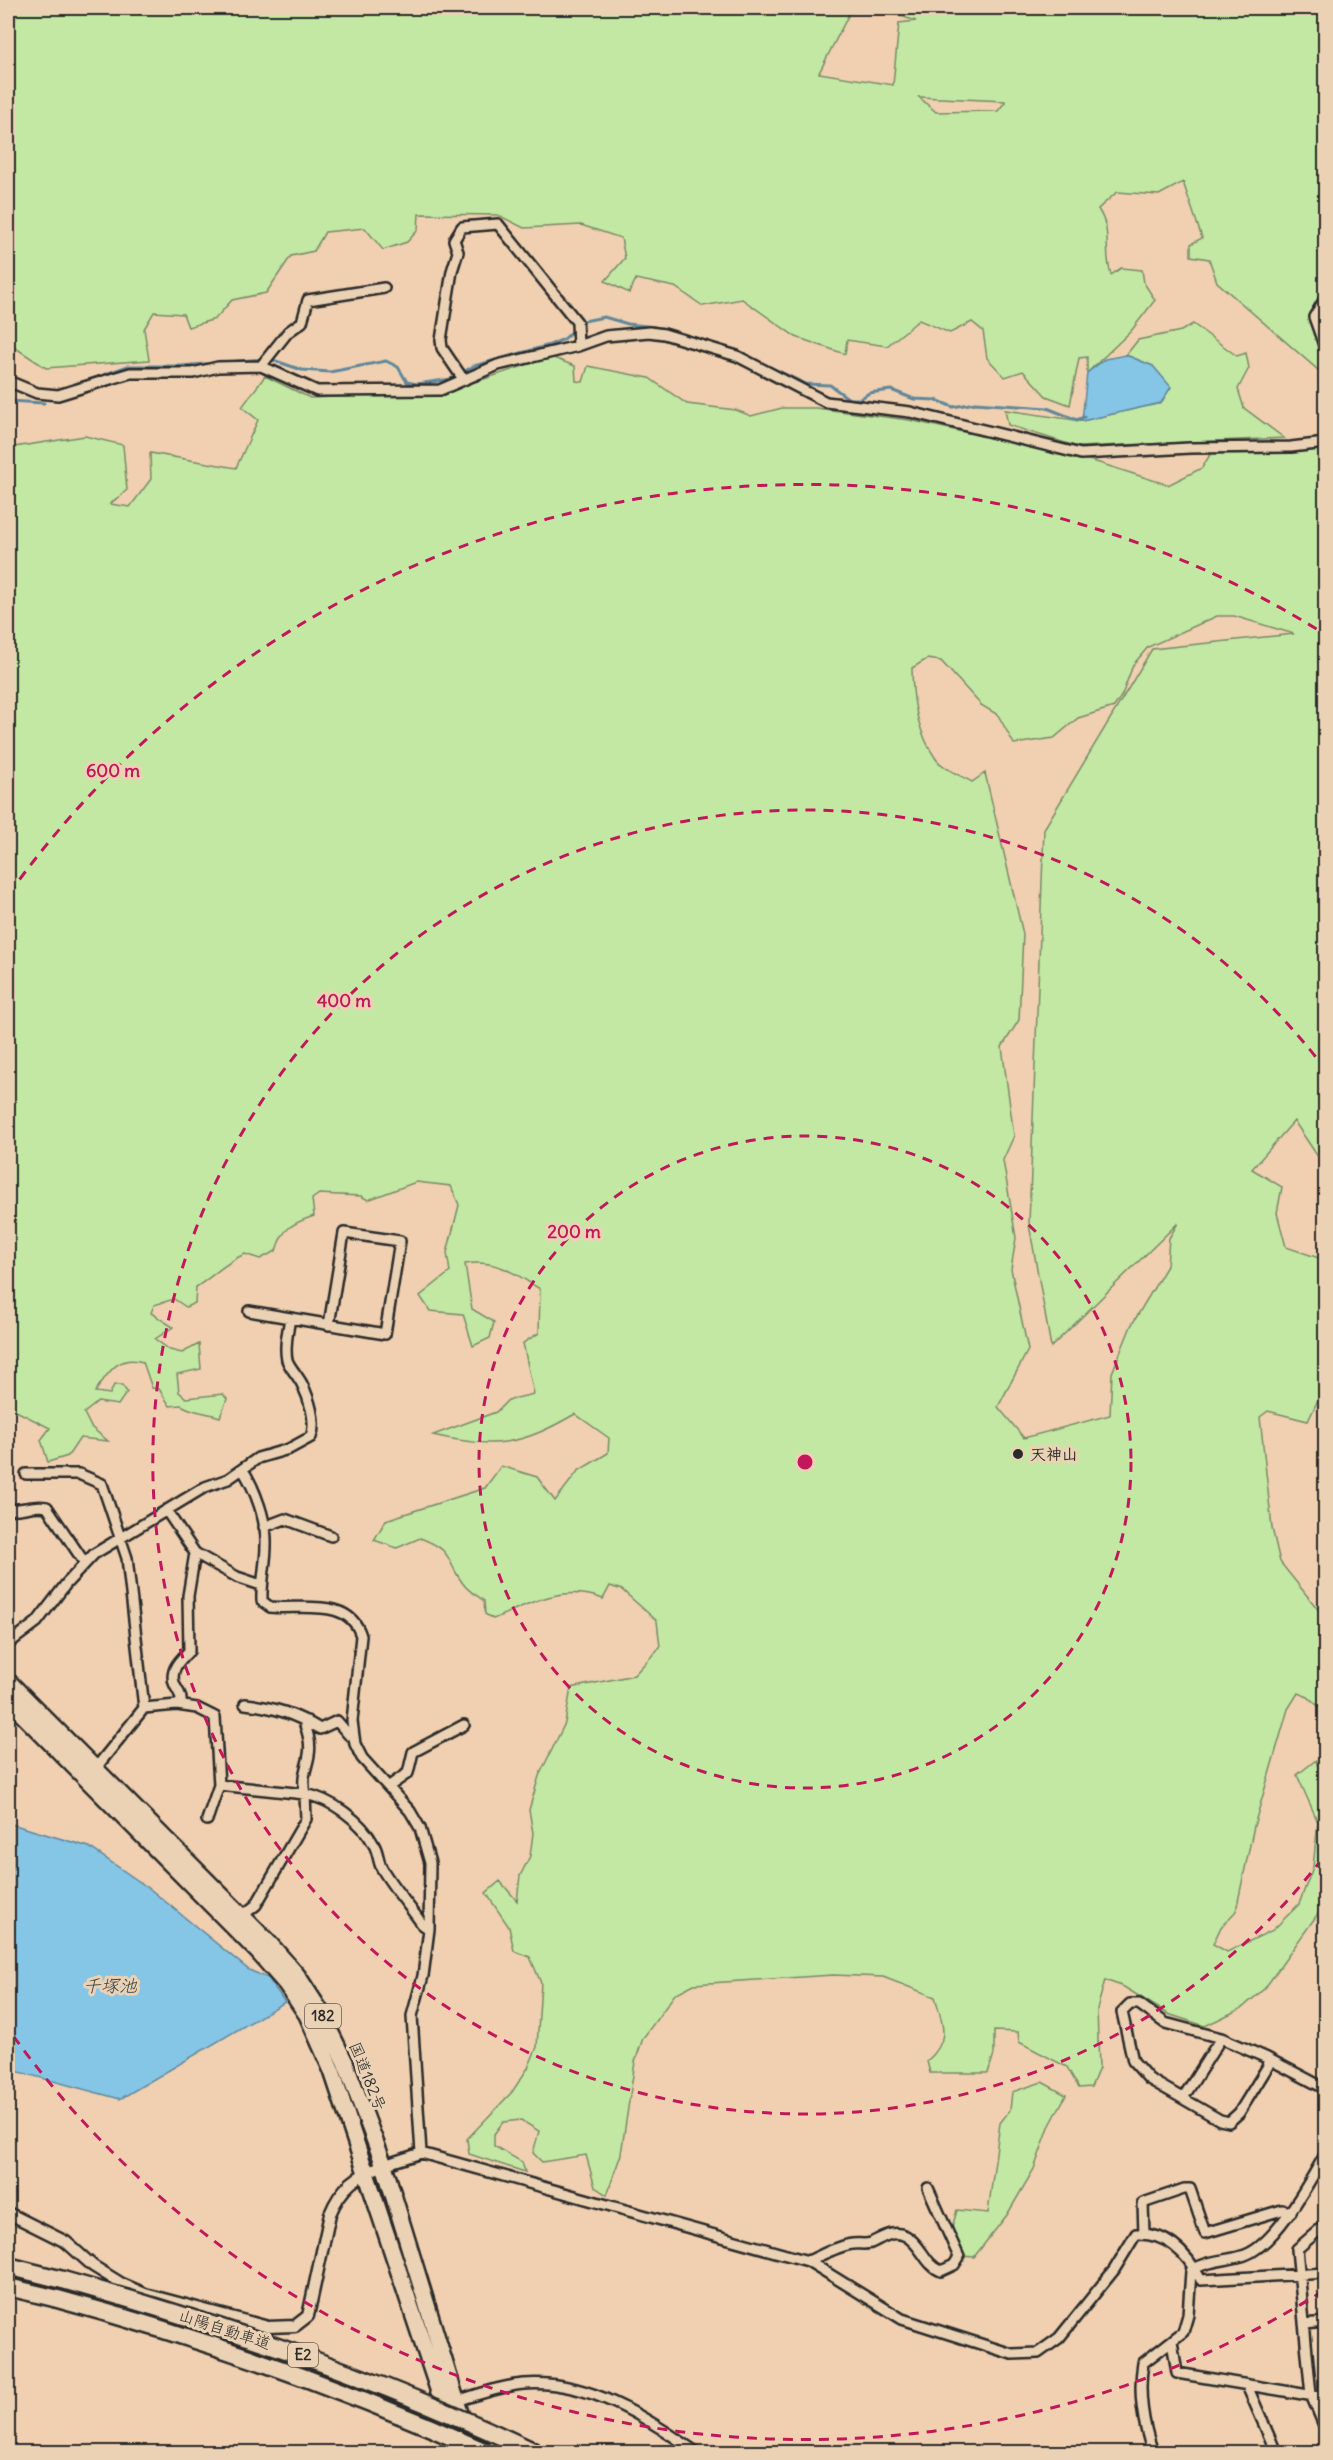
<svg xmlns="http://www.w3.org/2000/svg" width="1333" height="2460" font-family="Delius,'Klee One',sans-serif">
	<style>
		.green { fill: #c3e8a3; stroke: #778a67; stroke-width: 1.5; fill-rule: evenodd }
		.water { fill: #85c5e6; stroke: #61879b; stroke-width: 1.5 }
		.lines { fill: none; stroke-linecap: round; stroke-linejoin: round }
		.stream { stroke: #61879b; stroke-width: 3 }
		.minor-casing { stroke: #2b2b2b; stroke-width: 14 }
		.tertiary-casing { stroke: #2b2b2b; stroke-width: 15 }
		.trunk-casing { stroke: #2b2b2b; stroke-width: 20 }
		.motorway-casing { stroke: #2b2b2b; stroke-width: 21 }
		.minor { stroke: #ecd2b4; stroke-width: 9 }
		.tertiary { stroke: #ecd2b4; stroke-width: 10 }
		.trunk { stroke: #ecd2b4; stroke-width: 15 }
		.motorway { stroke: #ecd2b4; stroke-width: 16 }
		.motorway-bridge-casing { stroke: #2b2b2b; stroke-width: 21; stroke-linecap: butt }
		.motorway-bridge { stroke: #ecd2b4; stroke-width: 16 }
		.ring { fill: none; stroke: #c2185b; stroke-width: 3; stroke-dasharray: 10 8 }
		.poi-dot { fill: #2b2b2b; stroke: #ecd2b4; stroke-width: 2 }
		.labels { text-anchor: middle; stroke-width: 6; stroke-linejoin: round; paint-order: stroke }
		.shield { fill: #ecd2b4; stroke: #655d54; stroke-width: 1.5 }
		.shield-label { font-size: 15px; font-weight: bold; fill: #2b2b2b }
		.poi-label { font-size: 16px; font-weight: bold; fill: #2b2b2b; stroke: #ecd2b4; text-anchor: start }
		.street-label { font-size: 16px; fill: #2b2b2b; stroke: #ecd2b4 }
		.water-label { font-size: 18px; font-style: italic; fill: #384247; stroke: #ecd2b4 }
		.centre { fill: #c2185b; stroke: #ecd2b4; stroke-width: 3 }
		.ring-label { font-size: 18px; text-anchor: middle; font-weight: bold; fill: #c2185b; stroke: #ecd2b4; stroke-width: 6; stroke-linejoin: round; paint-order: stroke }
	</style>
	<rect width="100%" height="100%" fill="#f0d0b0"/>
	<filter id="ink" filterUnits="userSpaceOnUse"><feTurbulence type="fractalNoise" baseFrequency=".0167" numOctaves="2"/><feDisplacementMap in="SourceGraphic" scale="12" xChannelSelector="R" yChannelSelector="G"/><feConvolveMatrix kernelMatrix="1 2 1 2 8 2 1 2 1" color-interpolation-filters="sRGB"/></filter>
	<g filter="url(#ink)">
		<path class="green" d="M8,8h844l-33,65 74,12 6,-62 17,-2 -41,-13h450v368l-108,-94 -8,-23 -18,-3v-12l11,-6 -19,-56 -24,13 -42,-3 -19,17c15,23 5,40 13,66l10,-7 21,2 2,13 11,17 -24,31 -44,42v-16l-8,1 -9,47 -24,-9 -23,-25 -18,6 -18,-19 -4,-27 -11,-9 -22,11 -31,-13 -32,26 -40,-6 -2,14 -49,-17 -54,-38 -39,7 -28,-19 -39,-8 -7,14 -24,-12 20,-23 -4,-20 -40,-13 -57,3 -26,-13 -79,-1 -1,16 -11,12 -24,8 -18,-22 -40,4 -11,19 -23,5 -25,37 -34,7 -17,19 -27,8 -5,-13 -29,-2 -10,17 5,31 -103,8 -38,-25zM919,97l86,4v1l-7,9 -62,1z
			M1193,324l44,32 9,-3 3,15 -11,21 6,19 40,30 -206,9 -70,-22 -3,-15 77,11 79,-18 -8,-37 -27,-11 12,-15 43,-9z
			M551,357l24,9 1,15 7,1 5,-16 61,12 38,26 49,6 15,6 31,-8h34l93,12 184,41 75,24 34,-17 9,-15 114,-7v721l-31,-46 -42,48 30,18 -5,26 9,34 39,13v128l-2,1 -15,32 -40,-10 -8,6 12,111 8,34 45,56v94l-17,-15 -10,-4 -10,16 -34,117 -18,85 -15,16 -8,17 14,8 46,-22 26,-26 14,-37 5,-45 -21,-47 19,-15 9,35v104l-3,9 -57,80 -23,20 -37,18 -37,-12 -44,-27 -19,-7 -8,29 2,59 -8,19 -12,1 -12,-21 -48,-25 -1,-10 -24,-1v23l-6,19h-58l-3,-12c24,-21 16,-37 8,-64l-52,-20 -50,-2 -139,9 -19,10 -32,44 -8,24 -14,92 -14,41 -12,-8 -9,-32 -44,7 -9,-9 6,-22 -18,-11 -18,2 -9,12v12l28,16 3,10 -56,-18 -2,-15 45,-47 16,-24 9,-21 4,-64 -11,-26 -16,-6 -5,-24 -23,-34 14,-12 17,20 3,-25 10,-20 3,-23 -4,-23 10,-34 26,-53 6,-35 63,-13 26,-28 -3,-26 -35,-31 -12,-4 -7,13c-41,-15 -72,4 -110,20l-8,-5 -1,-13c-6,-5 -14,-9 -19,-15 -20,-24 -9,-35 -45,-48l-23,10 -23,-8 12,-20 99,-32 16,-22 36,11 18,24 23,-30 30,-18 1,-15 -34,-24c-55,32 -80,35 -142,21l63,-23 12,-12 26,-6 -11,-51 16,-10 1,-44c-26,-16 -44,-30 -75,-25l7,45 22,13 -4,16 -17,8 -10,-32 -33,-3 -10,-15 30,-24 -3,-19 12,-48 -8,-19 -35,-4 -48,18 -7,-4 -42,-2 -7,5 2,17c-21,7 -32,12 -38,35l-16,8 -15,-5c-18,7 -33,23 -49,33l-1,16 -9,4 -12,-8 -20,6 -3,8 22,14 -18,12 15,11 12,3 17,-9 2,25 -24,5 2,18 7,6 37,-4 4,5 -7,18c-16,-6 -23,-3 -39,-12l-11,1 -11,-17 -7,-1 -9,-26c-25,-8 -35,11 -48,30l15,2 4,-9h8l5,7 -9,13 -20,-3 -14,11 7,14 17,14 -28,-3 -12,18 -20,6 -7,-22 9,-12 -42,-21v-959l77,-12 38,9 4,45 -17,14 20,3 21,-28 -1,-26 86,15 22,-48 -16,-13 23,-31 45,22 132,-5zM1217,616h17l60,18 -142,15 -108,180 -15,395 22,123 127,-124 -9,15 -2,28 -36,60 -19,47 -2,42 -86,23 -26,-31 30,-57 -17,-81 5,-31 -13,-78 11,-24 -12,-89 17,-27 4,-86 -38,-161 -13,9c-10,-6 -29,-13 -36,-23 -18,-26 -24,-60 -24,-91l15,-9 14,2 40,44 17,10 16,29 40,-6 24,-20 36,-11 8,-12 11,-30 15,-18z
			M1042,2082l24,13 -17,32 -15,42 -27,46 -33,42 -12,-1 -10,-28 5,-18 31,3 12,-90 10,-13 2,-18z"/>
		<path class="water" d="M1126,355l27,11 18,21 -10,16 -79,18 5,-48 18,-14z
			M8,1823l81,24 61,42 99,81 19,8 17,24 -165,97 -112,-30z"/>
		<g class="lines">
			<path class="stream" d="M270,359l32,11 28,2 56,-11 12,6 9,15 10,2 34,-5 23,-13 76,-21 14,-6 20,-18 20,-4 24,7 27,3
				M772,368l34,16 24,1 19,14h11l9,-6 22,-3 23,9 22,1 17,7 22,-4 72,5 30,12 7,-3
				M81,383l47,-17h53l83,-7
				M8,401l36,2"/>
			<g class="minor-casing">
				<path id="minor" d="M1326,297l-12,20 12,34
					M261,366l27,-34 14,-10 6,-22 76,-12
					M463,379l-21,-31 -1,-8 11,-69 6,-19 -4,-12 8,-13 36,-3 79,98 1,24
					M8,381l29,12 21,2 72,-22h63l25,-6 43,-1 56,25 123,-1 58,-25 80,-19 28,-10 43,-4 15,2 73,22 89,46 84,10 171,42 109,-6 101,-1 35,-4
					M249,1311l136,23 15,-93 -56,-8 -15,92
					M243,1470c12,19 24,51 23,75 0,19 -5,37 -4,56l8,6c31,3 80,-10 91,29l-9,85 3,23 7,14 48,53 10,17 10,35 -1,66 -6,47 -11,40 9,137
					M26,1474h53l23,10 25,74 17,150
					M8,1509c14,2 24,-5 39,-2l37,55
					M166,1510l29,43 42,24 24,8
					M264,1527l21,-8 46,17
					M8,1644l29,-22 29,-38 28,-30 111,-67 23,-8 30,-21 31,-9 22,-12c6,-15 -2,-39 -9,-53 -4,-8 -12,-16 -15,-24 -3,-14 1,-29 3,-42
					M245,1704c29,3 50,10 75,25l17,-8 12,14h4
					M177,1705l20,3 18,9 4,68 -12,35
					M307,1721l-2,4c13,35 -6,40 0,69 26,5 57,27 69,51 4,7 4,15 7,22 11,20 28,38 41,57l7,5
					M95,1769l49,-61 33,-3 4,-3c1,-9 -5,-12 -7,-19 -4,-14 6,-23 15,-32l-1,-55 7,-43
					M219,1785l86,9 1,25 -50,86 -14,11
					M388,1787l20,-14 5,-21 51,-27
					M1267,2058l1,8 -29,47 -10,9 -9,-2 -71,-41 -16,-18 -11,-49 8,-8h9l26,19 56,15 46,20 59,31
					M1183,2098l38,-60
					M384,2165l37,-12 387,108 94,58 110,35 26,-1 21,-15 55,-68 22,-36c32,-2 52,21 65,46l125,-7
					M1326,2228l-7,2 -22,19 14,146 15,35
					M1144,2234l-1,-31 41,-14h6l15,44 77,-23 9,2
					M808,2261c14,-6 30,-15 44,-17 6,-1 13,1 19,-1 11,-5 22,-14 35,-7 16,9 18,28 35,35l13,-6 5,-8 -31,-69
					M1304,2324l22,-2
					M1172,2341l5,32 149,25
					M1249,2385l-1,3 28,64
					M453,2402c24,-7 47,-16 71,-18 63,-5 122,33 172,68
					M1153,2452c-10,-27 -15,-60 -10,-89l40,-31 5,-17 3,-44c15,-11 37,-10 54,-16 31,-11 65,-74 81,-102"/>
			</g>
			<g class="tertiary-casing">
				<path id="tertiary" d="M8,2213l58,29 27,24 29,18 23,10 123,33 27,-1 13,-10 22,-102c11,-27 27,-39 54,-49"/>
			</g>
			<g class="trunk-casing">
				<path id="trunk" d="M8,1681l261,262 28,32 22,34 26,53 39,103 88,287
					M8,1700l250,252 28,32 21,31 25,56 127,381"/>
			</g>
			<g class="motorway-casing">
				<path id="motorway" d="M8,2266l55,14
					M8,2287l46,11"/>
			</g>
			<use href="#minor" class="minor"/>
			<use href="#tertiary" class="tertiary"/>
			<use href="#trunk" class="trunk"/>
			<use href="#motorway" class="motorway"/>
			<g class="motorway-bridge-casing">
				<path id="motorway-bridge" d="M63,2280c162,45 320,100 472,172
					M54,2298c149,40 292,91 432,154"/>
			</g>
			<use href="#motorway-bridge" class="motorway-bridge"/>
		</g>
	</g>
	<g class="ring">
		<circle cx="805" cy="1462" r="326"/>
		<path d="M1322 1859A652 652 0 1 1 1322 1065"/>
		<path d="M1323 2291A978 978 0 0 1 9 2030M9 894A978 978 0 0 1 1323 633"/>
	</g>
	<circle class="poi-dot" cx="1018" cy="1454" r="6"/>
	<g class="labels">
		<g class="shield">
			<rect x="305" y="2004" width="36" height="24" rx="4.5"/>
			<rect x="288" y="2343" width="30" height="24" rx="4.5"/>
		</g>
		<g class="shield-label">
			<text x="323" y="2021">182</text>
			<text x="303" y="2360">E2</text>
		</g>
		<g class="poi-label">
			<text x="1030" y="1460">天神山</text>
		</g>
		<g class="street-label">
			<text transform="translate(368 2076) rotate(68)" y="6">国道182号</text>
			<text transform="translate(225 2329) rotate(18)" y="6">山陽自動車道</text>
		</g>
		<g class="water-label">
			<text x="110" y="1992">千塚池</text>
		</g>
	</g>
	<circle cx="805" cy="1462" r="9" class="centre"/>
	<g class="ring-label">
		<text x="113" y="777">600 m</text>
		<text x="344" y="1007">400 m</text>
		<text x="574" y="1238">200 m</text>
	</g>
	<rect width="1333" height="2460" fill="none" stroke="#ecd2b4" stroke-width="30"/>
	<rect x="15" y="15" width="1303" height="2430" fill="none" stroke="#2b2b2b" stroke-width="2" filter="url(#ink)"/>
</svg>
